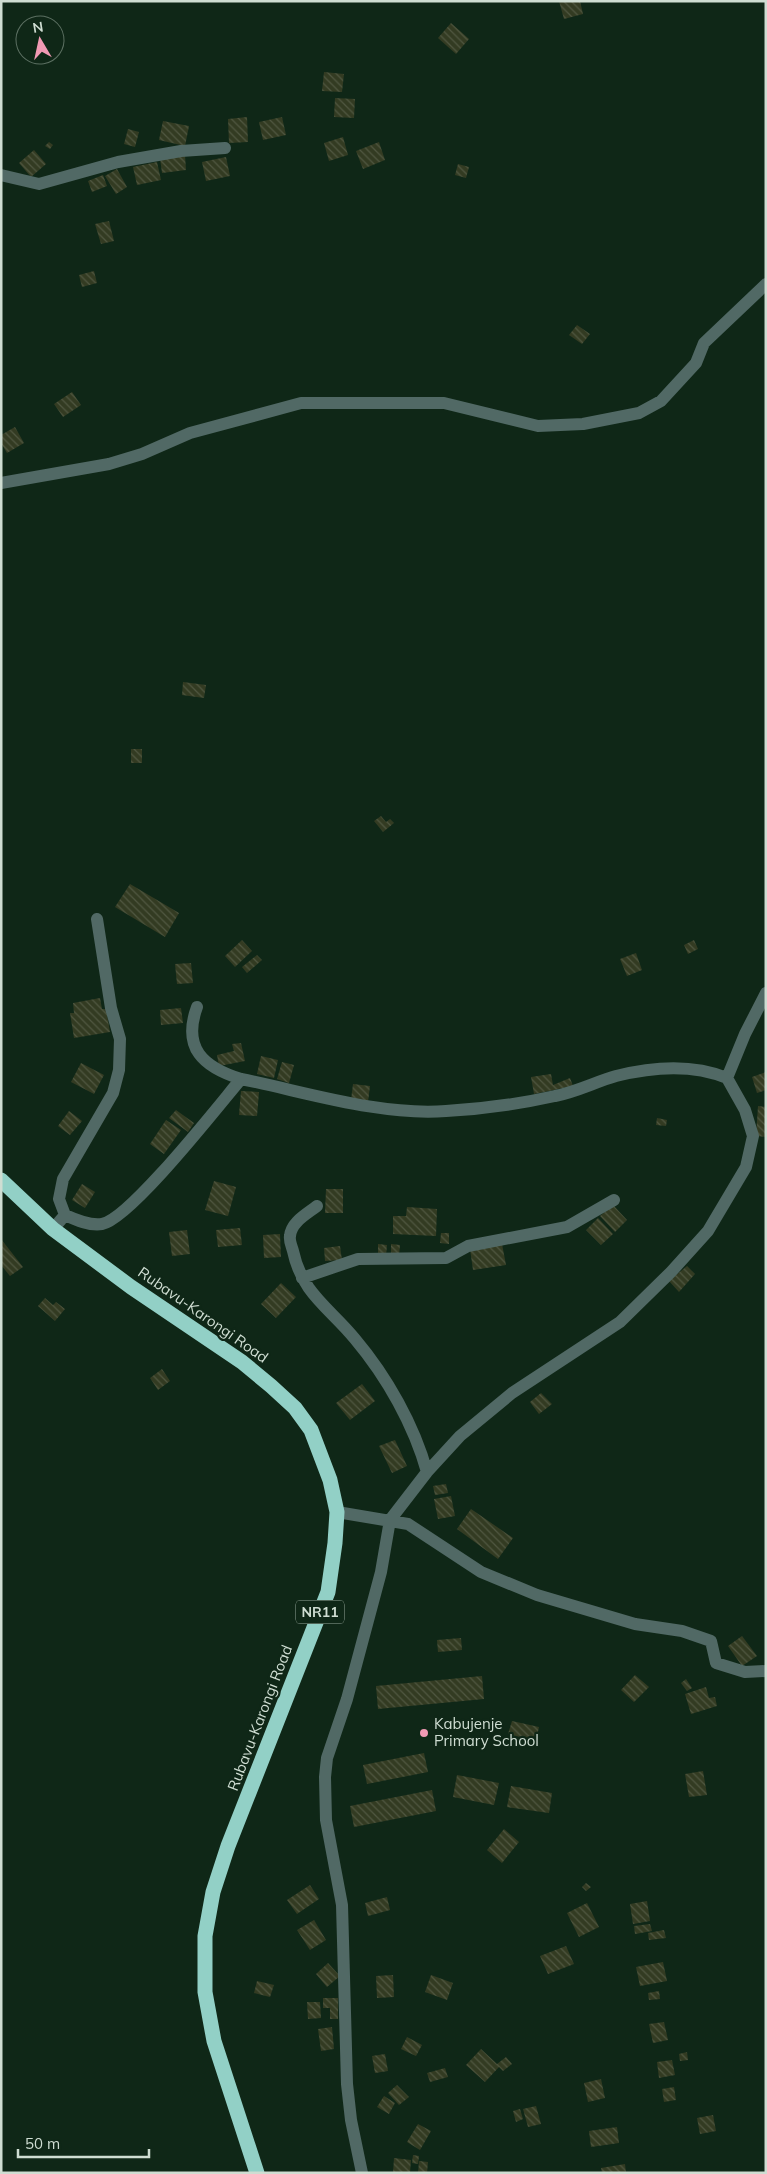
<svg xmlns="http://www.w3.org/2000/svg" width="767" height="2174" font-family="Mulish,sans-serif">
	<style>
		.building { fill: url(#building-back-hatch) }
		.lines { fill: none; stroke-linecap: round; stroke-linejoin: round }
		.minor { stroke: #516965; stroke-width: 12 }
		.highway { stroke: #92d0c6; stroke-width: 15 }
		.poi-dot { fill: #f19ab4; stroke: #0f2717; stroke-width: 2 }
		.labels { text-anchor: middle; stroke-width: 4.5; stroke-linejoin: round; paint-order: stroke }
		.shield { fill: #0f2717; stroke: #95a69a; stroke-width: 1 }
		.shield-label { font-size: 14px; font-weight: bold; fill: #cfddd2 }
		.street-label { font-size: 15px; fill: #cfddd2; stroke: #0f2717 }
		.poi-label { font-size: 15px; fill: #cfddd2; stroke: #0f2717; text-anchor: start }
	</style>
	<defs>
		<pattern id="building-back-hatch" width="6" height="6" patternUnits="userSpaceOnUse" patternTransform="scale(1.25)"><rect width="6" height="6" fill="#333b22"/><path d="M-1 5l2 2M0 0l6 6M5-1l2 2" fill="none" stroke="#505741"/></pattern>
	</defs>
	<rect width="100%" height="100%" fill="#0f2717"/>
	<path class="building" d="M559,1h21l3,13 -19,5z
		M34,18l13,7h-17z
		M451,23l18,16 -13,15 -18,-16z
		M324,72l20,2 -2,18 -20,-1z
		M335,98l20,1 -1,19 -20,-1z
		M247,117l1,25 -19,1 -1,-24z
		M282,117l4,18 -23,5 -4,-18z
		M163,121l26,5 -4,20 -26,-6z
		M128,129l11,3 -4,15 -11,-3z
		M343,137l5,18 -19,6 -5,-18z
		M49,142l4,3 -3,4 -5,-3z
		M379,142l6,18 -22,9 -7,-18z
		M34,150l12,14 -15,13 -12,-14z
		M185,155l1,15 -24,3 -2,-15z
		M226,157l4,19 -24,5 -4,-19z
		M157,162l4,18 -24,5 -4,-18z
		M458,164l11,3 -3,11 -11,-3z
		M117,169l10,18 -11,7 -11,-18z
		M103,175l4,11 -15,6 -4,-11z
		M109,221l5,20 -13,3 -6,-20z
		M94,271l3,12 -15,4 -3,-12z
		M577,325l13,9 -8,10 -13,-9z
		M72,392l9,13 -18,12 -9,-13z
		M15,427l9,16 -17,10 -6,-10v-8z
		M183,682l23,3 -2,13 -22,-3z
		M131,749h11v14h-11z
		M381,816l5,6 4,-3 4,4 -11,9 -9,-11z
		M130,884l49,29 -14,24 -50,-30z
		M242,940l10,11 -17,16 -10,-11z
		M694,940l4,9 -10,5 -4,-9z
		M636,953l6,17 -15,6 -7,-17z
		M257,955l5,5 -15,13 -5,-6z
		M191,963l2,20 -16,1 -2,-20z
		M100,998l2,11h4l4,23 -36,6 -4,-25h4l-1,-10z
		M181,1008l2,15 -22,2 -1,-15z
		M241,1043l4,18 -26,5 -2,-11 17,-4 -2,-7z
		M261,1056l17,4 -4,18 -17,-4z
		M282,1062l12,3 -5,18 -12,-4z
		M81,1063l23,12 -10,19 -23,-12z
		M766,1072v18l-9,3 -5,-16z
		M551,1074l2,11 17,-7 3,8 -39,8 -3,-17z
		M353,1084l17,2 -2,16 -17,-2z
		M241,1091l18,1 -2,24 -18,-1z
		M758,1106l8,1v30l-10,-1z
		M176,1110l18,13 -6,9 -19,-14z
		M69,1111l13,10 -12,14 -12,-9z
		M657,1118l10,2 -1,6 -10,-1z
		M166,1120l15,10 -17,24 -14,-10z
		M214,1181l22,6 -8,29 -23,-6z
		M82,1184l13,8 -10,16 -13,-8z
		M326,1189h17v24h-18z
		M613,1205l14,15 -12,12 -15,-16z
		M407,1207l30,2 -1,27 -43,-2v-18h13z
		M598,1218l15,16 -12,11 -15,-15z
		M240,1228l2,17 -24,2 -2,-17z
		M187,1230l3,24 -18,2 -3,-24z
		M441,1233h8v11l-9,-1z
		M280,1234l1,23 -17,1 -1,-23z
		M1,1239l22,28 -13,9 -9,-11z
		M378,1244l9,1 -1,11 -8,-1z
		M391,1244l9,1 -1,11 -8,-1z
		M502,1244l4,21 -33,5 -3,-21z
		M340,1246l2,14 -17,1 -1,-13z
		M687,1266l8,8 -16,18 -10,-11z
		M281,1283l15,14 -20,21 -15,-14z
		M45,1298l8,7 3,-3 9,7 -10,12 -17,-15z
		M162,1369l8,12 -12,9 -8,-12z
		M362,1384l13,17 -25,19 -14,-17z
		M541,1393l11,11 -13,10 -9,-12z
		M395,1440l12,26 -15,7 -13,-27z
		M446,1484l2,9 -13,2 -2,-9z
		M451,1496l4,20 -17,3 -4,-20z
		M471,1509l42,29 -15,21 -41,-30z
		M742,1636l15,20 -15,10 -14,-20z
		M461,1638l1,12 -24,2 -1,-12z
		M635,1675l14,12 -15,15 -13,-12z
		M482,1676l2,23 -106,10 -2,-23z
		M686,1679l6,9 -5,3 -6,-8z
		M706,1687l3,11 6,-1 2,9 -26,8 -6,-20z
		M512,1721l27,6 -3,14 -28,-7z
		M424,1753l4,19 -61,12 -4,-19z
		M703,1771l4,24 -18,2 -4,-23z
		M457,1775l42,8 -5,22 -41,-8z
		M511,1786l41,7 -3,20 -42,-6z
		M432,1790l4,21 -82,16 -4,-21z
		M504,1829l15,13 -17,21 -15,-13z
		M586,1883l5,4 -5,4 -4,-4z
		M310,1885l9,14 -22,15 -10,-14z
		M387,1897l3,13 -22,6 -3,-13z
		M647,1901l3,20 -17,3 -3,-20z
		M587,1903l12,24 -20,10 -12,-24z
		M314,1920l12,20 -16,10 -13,-20z
		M650,1924l2,7 -17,3 -1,-8z
		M664,1930l2,8 -17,2 -1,-7z
		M566,1946l8,18 -26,10 -8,-18z
		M663,1962l4,19 -27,5 -4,-19z
		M328,1963l12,13 -13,11 -11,-13z
		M393,1975l1,22 -17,1 -1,-22z
		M431,1975l22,8 -6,17 -22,-8z
		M257,1981l17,4 -4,12 -16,-4z
		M659,1991l1,8 -11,1 -1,-7z
		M323,1998h15v21h-8v-11h-7z
		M307,2002h13l1,16 -13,1z
		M664,2022l4,18 -15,3 -4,-19z
		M332,2027l2,22 -13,2 -3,-22z
		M407,2037l15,8 -6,11 -15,-7z
		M481,2049l16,15 9,-7 6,7 -9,7 -4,-4 -14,15 -19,-17z
		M687,2052l1,8 -8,1 -1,-7z
		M385,2054l3,17 -13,2 -3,-17z
		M672,2060l3,15 -16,3 -2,-16z
		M445,2068l3,9 -18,5 -3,-9z
		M601,2079l4,19 -17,4 -4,-19z
		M397,2085l12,12 -10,8 -11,-12z
		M674,2087l2,13 -12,2 -2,-13z
		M384,2096l11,7 -6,11 -12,-7z
		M536,2106l5,18 -13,3 -5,-18z
		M520,2109l3,10 -7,3 -3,-11z
		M713,2115l3,16 -16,3 -3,-16z
		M418,2124l13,7 -11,19 -13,-8z
		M617,2127l2,16 -28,4 -2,-16z
		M413,2155l6,1 -1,8 -6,-1z
		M394,2158l17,2 -1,13h-17z
		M419,2161l9,1 -1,11h-9z
		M625,2164l1,9h-24l-1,-5z"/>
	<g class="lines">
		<path class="minor" d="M1,175l38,9 79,-22 63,-11 44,-3
			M1,483l108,-19 33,-10 48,-21 111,-30h143l94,23 45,-2 56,-11 22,-12 35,-38 8,-20 62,-59
			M197,1007c-15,41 6,60 44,72 65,13 139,37 205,32 37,-2 73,-7 109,-15 21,-4 40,-14 61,-20 36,-9 77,-12 111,2
			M317,1206c-10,8 -26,16 -27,30 -1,5 2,11 3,15 9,43 37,57 62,88 32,38 59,86 72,133
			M65,1215l-6,-16 4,-20 50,-86 6,-23 1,-31 -9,-31 -14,-89
			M53,1229l12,-14c11,5 25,11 37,9 28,-5 117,-119 139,-145
			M302,1278l56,-19 88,-1 22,-12 99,-19 47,-27
			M337,1512l71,12 73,48 56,23 98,29 47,7 29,10 5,22 29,9 21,-1
			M362,2173l-11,-53 -4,-36 -5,-179 -16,-85 -1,-43 2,-19 20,-59 34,-127 9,-52 37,-48 33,-36 52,-43 108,-71 51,-50 37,-41 38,-64 7,-31 -8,-26 -18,-32 18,-44 21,-41"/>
		<path class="highway" d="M1,1180l52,49 78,58 111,75 29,24 24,22 16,22 19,50 7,32 -2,31 -7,49 -100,254 -15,46 -8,44v56l9,49 43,132"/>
	</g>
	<circle class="poi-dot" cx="424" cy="1733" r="5"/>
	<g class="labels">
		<rect class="shield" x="296" y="1600.5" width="48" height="23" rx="4"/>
		<g class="shield-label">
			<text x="320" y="1617">NR11</text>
		</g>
		<g class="street-label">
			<text transform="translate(203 1315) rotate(35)" y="5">Rubavu-Karongi Road</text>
			<text transform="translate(260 1718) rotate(-69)" y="5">Rubavu-Karongi Road</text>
		</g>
		<g class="poi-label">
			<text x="434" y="1729">Kabujenje<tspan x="434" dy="17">Primary School</tspan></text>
		</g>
	</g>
	<rect width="767" height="2174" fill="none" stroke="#cfddd2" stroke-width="5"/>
	<g transform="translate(40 40) rotate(351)"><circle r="24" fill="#0f2717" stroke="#5c7062"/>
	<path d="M0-4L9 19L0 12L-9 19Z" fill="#f19ab4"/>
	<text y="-8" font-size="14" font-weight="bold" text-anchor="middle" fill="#cfddd2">N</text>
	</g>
	<path d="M18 2149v8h131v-8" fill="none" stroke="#cfddd2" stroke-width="2.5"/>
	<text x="25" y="2149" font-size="15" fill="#cfddd2" stroke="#0f2717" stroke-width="4" paint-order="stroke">50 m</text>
</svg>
